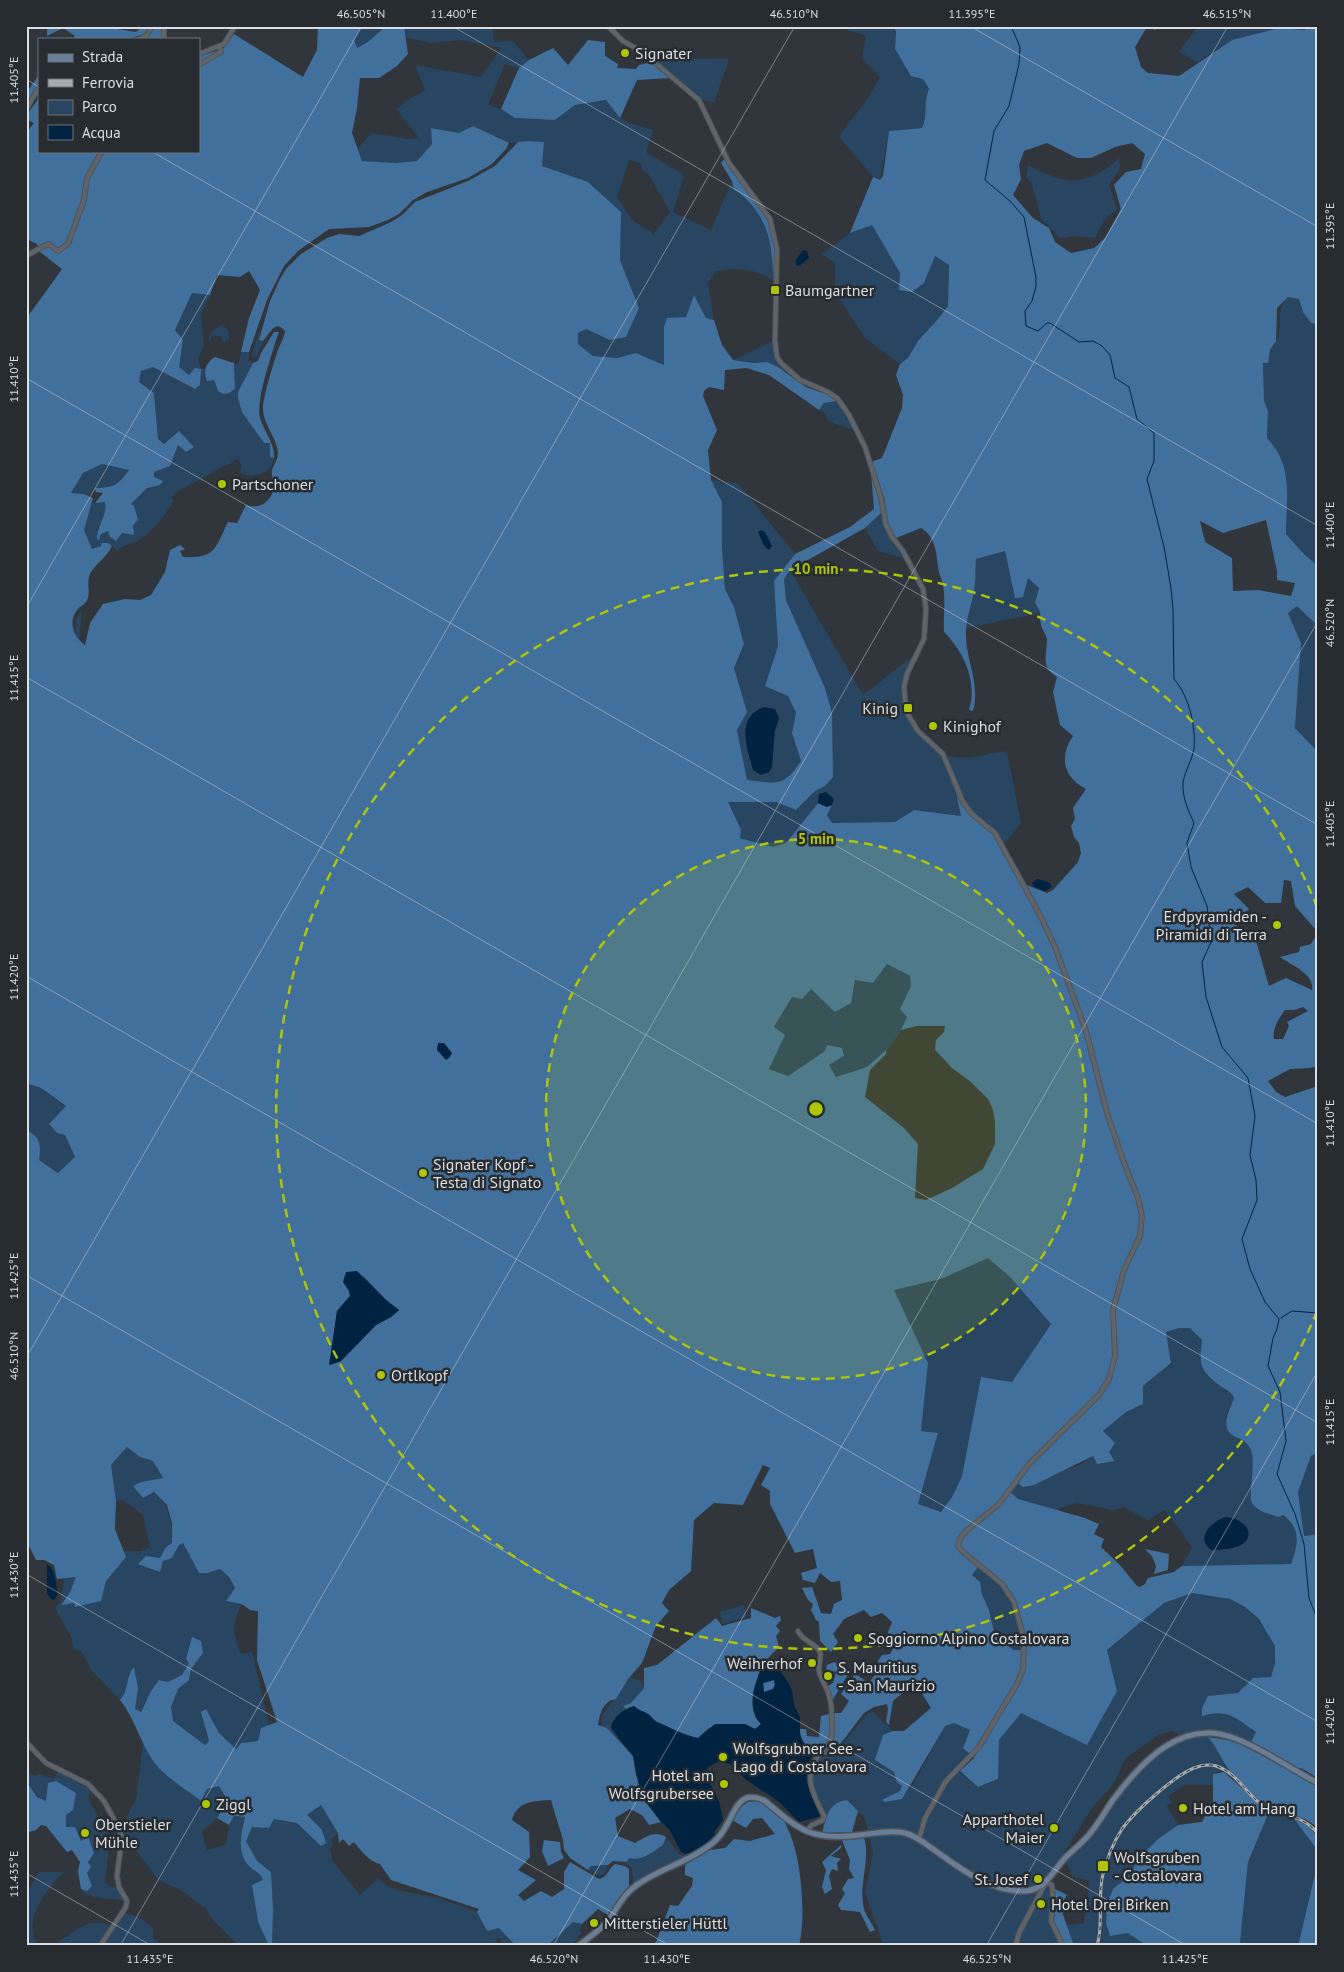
<svg xmlns="http://www.w3.org/2000/svg" width="1344" height="1972" font-family="'PT Sans',sans-serif">
	<style>
		.green { fill: #284561; fill-rule: evenodd }
		.forest { fill: #42709d; fill-rule: evenodd }
		.water { fill: #002342; fill-rule: evenodd }
		.lines { fill: none; stroke-linecap: round; stroke-linejoin: round }
		.stream { stroke: #002342; stroke-width: 1 }
		.street-casing { stroke: #4f5358; stroke-width: 6 }
		.secondary-casing { stroke: #4f5358; stroke-width: 8 }
		.street { stroke: #5f646b; stroke-width: 4 }
		.secondary { stroke: #697e96; stroke-width: 5 }
		.rail-casing { stroke: #a8abb0; stroke-width: 3 }
		.rail { stroke: #272c31; stroke-width: 1; stroke-dasharray: 4; stroke-linecap: butt }
		.ticks { fill: none; stroke: #dbdee2; stroke-width: 1; stroke-opacity: 0.45 }
		.ring { fill: none; stroke: #aec509; stroke-width: 2.5; stroke-dasharray: 9 6 }
		.poi-dot { fill: #aec509; stroke: #272c31; stroke-width: 2 }
		.labels { text-anchor: middle; stroke-width: 5; stroke-linejoin: round; paint-order: stroke }
		.poi-label { font-size: 16px; fill: #dbdee2; stroke: #272c31; text-anchor: start }
		.centre { fill: #aec509; stroke: #272c31; stroke-width: 2.5 }
		.ring-label { font-size: 15px; text-anchor: middle; font-weight: bold; fill: #aec509; stroke: #272c31; stroke-width: 5; stroke-linejoin: round; paint-order: stroke }
		.neatline { fill: none; stroke: #dbdee2; stroke-width: 2 }
		.ticks-label { font-size: 12px; text-anchor: middle; fill: #dbdee2 }
	</style>
	<rect width="100%" height="100%" fill="#31363c"/>
	<path class="green" d="M362,26h24l-18,16 -11,6 -3,-8z
		M404,26h88l2,16 19,-1 16,19 -10,8 -14,-4 -17,41 13,4 14,9 40,2 20,-15 31,-5 18,21 29,9 -7,22 38,23 -11,37 38,18 21,-49 2,8c25,17 35,38 38,69 1,8 0,15 2,23 -23,-13 -33,-14 -58,-10l-8,12 6,37 -8,-2 -12,-22 -8,21 -22,10 1,38 -29,-12 -19,5 -24,-2 -15,-12v-11l8,-4 24,11 29,-32 -19,-48 1,-47 -33,-31 -46,-16 1,-24 -15,-1 -19,2 -36,-17 -14,7 -27,-5v16l-15,17 -21,2 -34,-2 -4,-13 13,-15 37,6 11,-1 -23,-29 12,-9 17,-10 -10,-25 66,12 20,-29 -40,-8 -31,3 -25,-6zM629,160l13,4v6l7,5 21,37 -16,22 -22,-14 -15,-23z
		M841,26h52l3,5 -1,18 9,13 19,17 6,11c-6,13 -1,25 -7,38l-33,3 -9,49 -7,-3 -34,-41 29,-38 12,-21 -18,-19 4,-22 -24,-8z
		M1198,26h109l-2,4 -26,-2 -47,12 -35,22 -18,-10z
		M658,58l71,1 -15,44 -13,-4 -43,-37 -2,-2z
		M1119,158l1,10 -11,17 8,24 -12,10 -10,19 -22,-2 -13,2 -19,-20 -9,-34 -6,-7 2,-12c36,20 59,23 91,-7z
		M872,224l28,49 35,-17 14,9 -1,41 -10,13 -20,22 -10,17 -8,6 -35,-26 -30,-46v-29l-13,-9 33,-25z
		M192,293l18,2 -9,19 3,32 -6,12 3,11h4v5l30,15 -1,-26 4,2 3,-13h8v8l4,3 -15,29 32,50v15l4,1c-2,16 -20,21 -34,15l2,-7 -4,-7 -62,33 -5,6 3,2c-8,14 -19,29 -33,39 -8,5 -17,4 -24,12l-5,-5h-11l-9,3 -8,-19 7,-27 14,-1 1,11 -9,17 3,4 8,-3 9,7c10,-9 7,-23 14,-33 6,-12 22,-18 23,-33l25,-41 -15,13 -6,-5 -4,-46 -15,-11 2,-11 12,-4 41,22 -5,-14 -10,-8 4,-26 -8,-11z
		M1288,297l11,2 4,13 8,11 7,1v242l-14,-12 -18,-20v-30l-11,-58 -8,-8 1,-26 -4,-11 -1,-38h5c0,-13 6,-15 10,-26 5,-15 -3,-27 10,-40z
		M223,325l6,7v7l-5,4 -4,-7h-8l-3,6c-2,-9 6,-14 14,-17z
		M261,327l-2,13 4,1 -6,15 -4,2 -1,-4z
		M773,341l1,14 13,19c-19,-14 -32,-11 -54,-14z
		M837,401l12,18 4,11 -25,-9 -2,-6 -7,-5 5,-7z
		M102,464l27,6c-11,15 -14,18 -33,18v2l-9,6 -16,-3 12,-20z
		M711,480l27,3 57,71 -21,27 4,65 -13,39 23,11 8,18 -4,19 9,28c-18,28 -24,22 -54,19l-10,-50 10,-18 -13,-44 10,-24 -10,-37 -9,-18 -3,-42zM764,707l14,16 -22,50 -3,-3c-6,-23 -18,-52 11,-63z
		M882,512c3,23 10,30 24,47l-28,-8 -13,-23z
		M1005,551l10,47 13,-21 11,11 -4,15 6,10 -75,15 8,-37 2,-32z
		M790,570l73,125 53,-41c-19,36 -21,52 7,84 5,5 12,10 17,16 12,15 17,44 21,62l-47,-6 -19,12 -64,1 -12,-29 -1,9 -32,40 -13,4 -33,-9 -12,-36h48l20,8 19,-19 10,-5v-98l-39,-88 -2,-21z
		M1297,606l21,20v126l-23,-24 6,-85 -13,-30z
		M82,610l-3,31c-6,-9 -4,-23 3,-31z
		M1007,751l14,72 -17,22 -13,-19 -19,-13 -7,-12 -18,-41 2,-4c20,5 38,-3 58,-5z
		M887,963l23,13 1,10 -11,23 7,8 -7,16 -14,19v-2l-19,17 -31,10 -7,-12 15,-9 -19,-5 -37,25 -19,-7 16,-34 -11,-7 18,-31 18,-8h45v-10z
		M26,1083l15,5 25,19 -1,28 10,22 -16,16 -20,-13 -5,-26 -8,-4z
		M988,1258l22,19 41,47 -39,58 -31,-5 -19,99 -10,21 -11,15 -23,-8 20,-71 -17,-2 7,-68 -34,-73 47,-11z
		M1179,1328h12l11,12 -2,20 20,26 10,5 4,7 -8,18 6,19c4,1 11,3 15,7 10,10 6,45 4,59 19,8 50,17 47,44 0,6 -4,13 -6,19l-110,2 10,-19 -27,-37 -17,10 -24,-13 -12,3 -35,-7 -17,5 -2,4 -41,-13 -7,-7 8,-9 5,4 58,-23 12,-8 22,4 -6,-8 -6,-21 23,-19 17,-8v-18l28,-22 -5,-32z
		M127,1447l13,10 13,4 10,17 -22,4c27,22 30,26 31,61l-6,4 -6,11 3,3 9,-3 7,-13 4,-3 16,31h8l13,-5c11,11 16,22 22,36 -11,21 -9,28 -1,50l11,-2 17,73 -8,3 -3,13 -17,2 -5,6 -17,-16 -13,-24 -1,20 4,12 -4,4 -32,-24 -2,-14 7,-18 11,-9 2,-11 12,-16 -14,10 -7,13 -31,15 -11,21 -5,-3 -6,-37 -3,21 -6,7 -28,-29 -11,-20 -8,-2 -1,-10 -17,-31 6,-7 3,-23 12,-1 -6,15 -9,12 13,-1 1,4 31,-26 19,-24 -1,-6h17l9,-4 -7,-32 -20,-15 -7,1 -5,-36z
		M1318,1452v82l-14,2 -6,-44 13,-36z
		M978,1567c7,6 16,11 22,17 16,17 23,44 22,66h-8l-19,-14 -6,-26 -7,-16 -2,-12 -8,-7z
		M1192,1593c12,2 27,2 38,6 18,7 40,29 45,47 2,9 -2,22 -4,31l-18,2 -15,14 -30,3 7,16 18,4 23,16 -5,10 -18,-8 -28,-5 -25,5 -9,-3 -11,3 -35,25 -10,23 -23,26 -46,74 6,3 -1,36 12,25h-179l-19,-53 8,-40 -8,-35 -18,-18 -14,7 -7,8c-9,-18 -23,-40 -7,-58h10l5,-3 34,-41 5,-1 20,19 -10,4 14,47 5,3 -2,6 10,-2 35,-63 9,-3 16,7 -7,18 7,6 -15,14 23,19 20,-8 1,-39 22,-28 96,-21 -10,-41 57,-47z
		M744,1605l3,12 -24,7 -3,-12z
		M629,1677c7,2 15,3 15,11l-13,15 -8,3 3,3 -14,13 -1,6 13,18 -17,-18 -6,-2 2,-12 11,-15h2z
		M1205,1734l9,9 13,26 -14,5v11h-28l-17,11 4,6 -5,4 11,19 -20,14 -19,19 -9,17 -17,14 -6,15 -1,19 22,10 19,13h-73l-8,-21 18,-2 6,-42 -18,-5 -7,-18 27,-26 40,-56 45,-37z
		M143,1743l15,24 43,34 6,-12 12,-3 9,15c-3,5 -6,12 -11,17 -15,16 -18,5 -10,32l19,-6 3,-19 5,-9 11,1c-4,17 -9,36 5,50 6,6 9,4 13,14l-11,4 6,37 13,-50 -14,-11 -11,-20 6,-14 22,-8 23,4 24,-18 17,28 -7,6 2,6 -3,3 2,12 28,35 18,-17c13,15 37,14 55,19 15,4 30,9 44,15l10,19 12,-3 14,15 -2,3h-9l-1,-6 -3,-3 -4,9h-255l-25,-25 -8,-12 -25,-19 -23,-10 -26,-35 -8,-5 -4,-13 6,-3 -1,-3 11,-22z
		M58,1771l19,9 14,10 -3,8 22,40 -5,44 4,4 8,1 7,10v4c-13,-4 -26,0 -38,-8l-2,2 -3,-6 6,2 1,-54 -7,5 -15,-14v-13c-16,-11 -40,-20 -40,-43l10,4 2,-2 16,5z
		M1269,1812l26,8 20,27 1,23 -18,76h-63l5,-3 8,-81z
		M666,1837l13,17 7,3 -32,13 -21,14 -1,-15 -6,-7 4,-4 10,1 23,-14z
		M608,1865l-4,9 -5,2 -11,-6 2,-4z
		M39,1872h25c-17,17 -44,50 -25,74h-13v-51z
		M125,1913c12,3 21,7 29,17l-1,8 9,8h-60z
		M573,1922l9,2 -2,6 2,3 -5,4 1,2 -9,7h-22z
		M90,1923h14l7,3 -13,20h-46l27,-18z"/>
	<path class="forest" d="M51,26h47l38,6 7,-6h8c-8,19 -60,13 -78,13l2,-3 -12,-8 -16,8v-6z
		M161,26l1,13h-20l7,-4 5,-8z
		M318,26h44l-8,14 3,8 11,-6 18,-16h18l4,28 -11,12 -18,12h-19l-3,30 -5,25 10,28 34,2 21,-2 15,-17 -1,-16 28,5 14,-7 36,17 -3,6 -14,15 -24,14 -41,14 -14,8 -14,14 -11,6 -19,7 -40,2 -31,22 -14,15 -17,34 -18,52h-8l8,-34 11,-28 -11,-19 -9,6 -23,-2 -7,20 -18,-2 -17,37 8,10 -4,27 10,8 6,-7 6,1 -1,16 -5,4 -42,-22 -12,4 -2,11 15,11 4,46 6,5 15,-13 15,16 -8,5 -8,-7 -8,21 -16,6v5l9,4 -3,4 -13,3 -16,16 3,2 4,14 -5,5 1,10 -12,-2 -6,8 -6,-4 -2,-6 -7,3 -2,6 -2,-1c0,-15 10,-21 8,-37l-10,1 8,-10 -7,-1 -1,-4c19,0 23,-3 34,-18l-27,-6 -19,9 -12,20 12,1 10,4 -9,32 8,19 9,-3 1,-3h6l4,3c-5,11 -16,17 -22,28 -4,8 1,19 -3,26 -2,5 -5,5 -8,8 -12,12 -6,29 6,37l5,-22 13,-19 22,-5 15,1 11,-5 14,-23 5,-22 10,-5 5,4 -5,2 3,6c33,2 32,-9 45,-35l9,1 9,-18c14,5 26,-4 28,-18 0,-5 -3,-11 -2,-16 1,-6 6,-11 6,-18 -1,-16 -16,-29 -15,-47 1,-11 10,-42 14,-53 2,-7 7,-14 8,-22l-3,-3 -4,-2 -5,2 -10,13 -4,-1 11,-39 10,-22 6,-10 15,-15 26,-16 12,-4 20,2 30,-13 12,-7 14,-14 53,-21 27,-15 23,-24 10,-1 16,1 -2,24 46,16 33,30 -1,48 19,48 -13,29 -16,3 -24,-11 -8,4v11l15,12 24,2 19,-5 28,12v-38l3,-9 19,-1 8,-22 12,23 8,2 8,25 11,15 21,3 13,-1 11,5 28,20 25,9 6,5 -13,2 -5,7 -50,-35 -23,-7 -21,2 -1,20 -15,-3 -5,4 -1,5 14,34 -9,20 3,30 11,22v45l3,42 9,18 10,37 -10,24 13,44 -10,18 10,50c30,3 36,8 54,-19l-9,-28 4,-20 -8,-17 -23,-10 13,-40 -4,-65 21,-27 55,-27 24,-18 -3,-38 9,28 2,13 -17,16 -75,42 -6,9 2,21 39,88 7,25 1,64 -8,9 -10,5 -19,19 -20,-8h-48l13,28 -1,8 33,9 13,-4 32,-40 9,4 5,-2 -5,10 5,8 63,-1 19,-12 47,6 -5,-23 14,22 24,19 46,83 14,30 31,84 21,83 28,70 7,32 -1,20 -16,33 -11,40 1,47 -6,23 -10,16 -69,68 -30,40 -34,27 -8,16 3,6 18,15 -6,8 8,7 2,12 7,16 6,26 19,14h8l-1,19 -6,15 -38,61 -7,9 -7,-6 7,-18 -16,-7 -9,3 -43,73 -17,3 -3,-2 18,-9 2,-5 -5,-4 -3,-10 -19,-12 8,-25 10,-4h11l27,-23 -10,-16 -16,-1 -12,10 -4,24 -3,-3 2,-12 -1,-6 -13,3 -10,6 -30,39 -5,3 -7,-1c14,-13 11,-23 12,-41h7l8,-12 -8,-7 14,-20 14,9 8,-11 1,-11 4,-6 8,-1 3,-5 -5,-17 4,-10 -10,-9 -11,4 -7,-7 -20,9 -11,15 5,8 -7,10 -11,-11 -1,-19 -3,-2 -5,-10 2,-6 -5,-4 -6,-12 10,-1 9,26 10,1 3,-10 8,-4 -2,-19 -9,1 -11,-9 -5,10 -12,-3 -2,-7 16,-5 -4,-19 -18,4 -25,-49v-13l-9,-6 9,-17 -7,-3 -20,40 -29,-2 -20,17 -3,51 -22,19 -7,13 7,8 -13,15 -14,37 -14,16 -12,20c-13,2 -16,14 -18,26l9,3 26,28 3,20 25,46 -12,3 -7,-10 -12,-6 -15,9 3,18 17,7c11,-6 19,-13 31,-6l-3,8c-9,6 -22,17 -33,13l-4,4 -13,-1 -5,4 -17,1 -3,4 -18,-12 -6,-8 -1,-10 -12,-40c-17,1 -34,1 -39,20l17,12 1,25 -12,13 18,10 -18,15 6,6 17,-10 11,6 12,-8v-17l6,-10 29,17c9,-2 9,-10 16,-15l10,2 4,3v19l-21,27 -10,-6 -16,15 -9,-2 -26,24h-36l2,-3 -14,-15 -12,3 -10,-19 2,-3 -88,-29 -11,-16c-11,-2 -19,-14 -26,-22l-5,4 -6,-7 -4,4 -1,-10 -17,-28 -14,10 15,15 4,13 -5,3 -24,-23 -23,-4 -5,9 -17,-1 -6,14 11,20 14,11 2,37 -1,34h-4l-10,-21 -6,-37 11,-5c-4,-9 -7,-7 -13,-13 -14,-14 -9,-33 -5,-50l-11,-1 -5,9 -12,-7 11,-17 -9,-15 -12,3 -6,12c-14,-11 -31,-21 -43,-34 -17,-20 -22,-47 -38,-67 10,-11 5,-23 14,-33l4,21 -3,21 6,3 10,-21 8,-11 9,2 14,-7 7,-12 -3,-4 6,-22 9,4 2,12 -12,16 -2,11 -11,9 -7,18 2,14 32,24 4,-4 -8,-29 5,-3 13,24 17,16 5,-6 17,-2 3,-13 16,-6 -20,-62 1,-49 -8,-1 -8,-6 -16,-3 9,-13 -6,-11 -9,-8 -13,4h-8l-16,-30 -4,2 -7,13 -9,3 -3,11 -22,-8 8,-8 14,2 6,-11 6,-4v-20l-5,-18 -13,-13 -11,6 -10,-12 8,-4 22,-4 -10,-17 -13,-4 -13,-10 -16,18 5,36 -1,28 11,28 -20,24 -5,20 -26,6 -1,-4 -13,2 9,-13 6,-15 -19,2 -3,-14 -10,-5h-8l-10,-20 2,-124 -2,-2v-284c15,7 15,15 13,30l19,13 17,-16 -10,-22 -8,-2 -8,-9 17,-18 -25,-18 -15,-5v-769l3,1 33,-46 -22,-17 -3,-8 -11,-5v-106l8,-10 -8,-4v-3l13,-18v53h160v-95l24,-7 11,-15 69,43 14,-27zM887,964l23,12 1,10 -11,23 7,8 -6,13 16,-4h28l-1,6 -8,8 -1,10 17,18 19,14 17,17 5,11 2,12v22l-12,25 -31,19 -26,12 -11,-2 3,-54 -14,-16 -39,-31 5,-27 16,-16v-4l-19,17 -31,10 -7,-12 15,-9 -2,-8 -15,-3 -2,6 -37,25 -19,-7 16,-34 -11,-8 18,-30 10,2 9,-10 24,23 16,-9 4,-23 18,3zM988,1258l22,19 41,47 -39,58 -31,-5 -19,99 -10,21 -11,15 -23,-8 20,-71 -17,-2 7,-68 -34,-73 47,-11zM363,1276l23,24 13,10 -8,7 -15,8 -35,36 -11,4 7,-54 13,-15 -1,-5z
		M893,26h263v4l-9,-3 -12,20 6,20 7,6 31,3 53,-36 47,-12 26,2 2,-4h11v298l-7,-1 -8,-11 -4,-13 -11,-2 -11,11 -1,33 -6,9 -2,13h-5l1,38 4,10 -1,27c27,28 19,59 19,96l18,20 14,12v60l-21,-20 -9,7 13,30 -6,85 23,24v19l-3,14 3,1v146l-23,-26 -4,-25 -7,-1 -3,23h-16l-17,-16 -14,7 15,15 -17,13 24,19 13,45 17,-8 26,12c3,-16 -21,-25 -32,-33l19,-5 1,-5 11,-3 7,-11v133l-8,2 -20,1 -22,12 8,11 9,5 33,-11v366l-7,4 -13,36 6,44 14,-2v244l-17,-10 -5,1 -45,-27 5,-10c-20,-14 -29,-24 -54,-16v-8l6,-12 30,-3 15,-15 18,-1 4,-14v-17l-16,-27 -14,-12 -15,-8 -38,-6 -28,10 -57,47 10,41 -30,54 -66,-32 -22,27 -1,39 -20,8 -18,-16 13,-12 25,-39 26,-52 1,-30 -10,-37 -5,-9 -11,-13 -37,-29 -2,-4 1,-6 6,-8 33,-28 10,-12 8,7 67,19 14,6 -5,10 10,5 -3,8 19,18 17,21 3,1 5,-3 3,-6 26,-6 8,-6 109,-2c7,-19 11,-35 -8,-49l-4,2c-9,-3 -21,-5 -27,-14 -4,-7 4,-39 -1,-53 -4,-9 -9,-10 -17,-14 -15,-8 -4,-27 0,-38 -4,-8 -8,-8 -15,-13 -20,-15 -20,-22 -17,-45l-12,-12h-11l-13,4 5,31 -28,23v18l-17,8 -23,19 12,12 -6,9 6,9 -18,3 -4,-8 -59,29 -11,2 -5,-4 12,-19 70,-68 10,-16 5,-24 -1,-47 11,-39 16,-34 -2,-38 -4,-14 -11,-25 -16,-46 -21,-82 -25,-67 -38,-80 23,9 6,-3 25,-28 3,-9 -2,-10 -5,-6 -3,-11 4,-7 -2,-11 13,-19c-23,-12 -27,-32 -13,-53l-13,-11 -7,-33 4,-15c-17,-11 -10,-20 -10,-38 -1,-5 -5,-9 -6,-14 -3,-13 3,-8 -6,-22l4,-15 -11,-10 -5,19 -8,1 -10,-47 -29,8c-1,11 0,22 -2,32 -2,13 -7,25 -8,38 -2,28 15,54 7,82l-4,-1c9,-28 -5,-58 -25,-78 -1,-15 2,-32 -1,-47 -1,-7 -5,-13 -5,-19 -2,-16 -3,-29 -17,-38l-25,10 -8,-15 -4,-26 -13,-35 11,-4 20,-50 1,-13 -7,-20 4,-11 8,-6 10,-17 20,-22 10,-13 1,-41 -14,-9 -11,27 -12,9 -13,-2 1,-17 -28,-48 -22,8 23,-56 7,3 3,-4 6,-45 33,-3c6,-12 1,-26 7,-39l-6,-10 -12,-3 -16,-27 1,-18zM1047,143l30,15h14l24,-11 17,-4 13,11 -4,15 -15,3 -12,13 7,24 -16,29 -11,10 -23,5 -16,-11 -6,-14 -16,-10 -20,-23 8,-16 -2,-14 5,-14zM1266,520l11,51v9l18,3 -4,13 -33,-6 -25,1 -1,-33 -27,-16 -5,-21 23,12zM1303,1007l5,4 -21,11 2,4 -6,13h-9c-2,-10 5,-21 11,-29h9z
		M588,40l17,2v14l13,8 -1,4 19,1 3,-4 13,-3 19,16 -34,2 -17,38 -14,-18 -31,5 -20,15 -40,-2 -14,-9 18,-41 10,-8 24,-12 15,17z
		M39,75v9l-13,22v-13z
		M725,158c11,23 33,38 43,61 8,18 8,40 9,59h-3c-2,-7 -1,-13 -2,-19 -2,-31 -14,-53 -38,-70l-2,-8 -11,-18z
		M274,332h5l-4,11c-5,18 -19,57 -15,75 4,14 15,25 14,40l-4,-1v-14h-6l-22,-31 -4,-14v-6l15,-29 5,-2 3,-8z
		M215,357l19,6 1,26 -6,4 -6,1 -5,-3 -4,-11 -7,1c-4,-11 -1,-18 8,-24z
		M1145,1549l24,5 -1,16 -14,4 2,-8 -4,-10z
		M751,1608l24,10 5,-2 1,4 -5,6 4,5 -4,5 3,11 -17,17 -9,45 3,9 6,6 -7,5 -10,-5 -32,3 -4,1 -11,10c-15,-3 -27,-10 -41,-16 -4,-2 -6,-6 -9,-8 -5,-3 -10,-4 -14,-8l-8,3 -3,-3 8,-3 13,-15v-20l13,-3 59,-47 6,8 29,-8z
		M834,1662l12,6 1,8 -15,25 -4,-15 5,-3 3,-11 -10,-3 1,-4z
		M774,1680l1,5 -2,4 -9,4 -1,-10z
		M829,1714l1,24 -5,8 -8,9c-9,-3 -18,-16 -17,-26h6l1,7 12,1 2,-21z
		M1208,1737l26,4 84,44v44c-14,-17 -38,-13 -56,-26 -9,-8 -27,-24 -33,-33 -8,-11 -12,-23 -21,-33z
		M1224,1772l45,40 -21,50 -8,81 -5,3h-88l-19,-13 -18,3 -4,-13 1,-19 6,-15 17,-14 9,-17 19,-19 20,-14 24,-3 11,-20v-28z
		M26,1781l11,16 9,4 2,-18 8,-2 20,12 -3,17 -7,5v12h9l6,14 7,-5 6,17 -6,9 3,5 -4,6 5,13 -5,5 -6,-2 -3,-18 2,-9 -8,-12 -5,2 -21,-26 -5,-1 -5,5 -7,2 -3,-8z
		M847,1800l11,11 -6,21 -30,1c5,-16 5,-30 25,-33z
		M748,1802c54,-11 60,111 51,144h-153l10,-4 14,-37 8,1 14,-20 1,-8 -8,-3v-10l25,-15 15,-2 9,-9 16,2 25,-7 -13,-16 -9,1 -7,9 -14,-8 9,-13z
		M1295,1820l14,6 9,12v108h-20l18,-76 -1,-23z
		M864,1837c7,24 -6,47 0,72 2,7 8,14 11,21l-5,2 -10,-20 -19,-2 -3,-5 7,-12 -3,-4 6,-10 6,-1 -5,-9 1,-9 -8,-20z
		M544,1840l16,2 1,10 3,6 -16,8 -6,-15z
		M841,1845v3l-10,8 10,3 -4,4 1,8 -6,-2 -3,7 3,13 -7,5 -3,-7 4,-17 -4,-8z
		M1055,1889l12,6 -7,11 14,40h-9l-11,-21z"/>
	<path class="water" d="M803,250l4,1 2,7 -10,8 -3,-1v-5z
		M761,530l4,2 7,14 -3,4c-6,-3 -8,-12 -11,-18z
		M764,707l11,2 4,9 -4,12 -3,37 -3,5 -8,3 -8,-5c-6,-23 -18,-52 11,-63z
		M826,792l8,7 -2,6 -5,2 -9,-4 1,-9z
		M1037,879l11,3 4,5 -7,4 -11,-4 -2,-4z
		M438,1043h6l8,10 -2,4 -4,3 -9,-10z
		M357,1271l29,29 13,10 -8,7 -15,8 -35,36 -12,4 8,-54 13,-15 -1,-5 -6,-9 3,-10z
		M1226,1517c11,0 31,12 19,25 -6,7 -25,8 -34,8 -17,-12 2,-30 15,-33z
		M47,1564c9,5 9,22 11,31l-3,4 -3,1 -5,-6z
		M766,1662l10,4 11,14 5,10 2,15 6,12v17l2,6 11,14c-2,5 -5,10 -6,15 -3,15 8,33 14,46l-3,2 -19,5 -21,-21 -33,-22 -12,-14 -14,-4 -12,7 -2,6 14,27 4,19 -9,12 1,2c-8,9 -18,19 -30,20l-4,-2 -12,-23 -8,-7 -20,-26 -8,-40 -22,-28c2,-12 12,-18 23,-22 4,4 9,5 14,8 3,2 5,6 9,8 14,6 26,13 41,16l17,-14h30l10,5 6,-5c-16,-17 -6,-41 2,-60zM774,1680l1,5 -2,4 -9,3 -1,-9z"/>
	<g class="lines">
		<path class="stream" d="M1011,26l9,21 -1,17 -10,42 -15,25 -9,49 26,22 13,15 12,60v9l-4,15 -7,10 1,15 12,5 9,-8h3l29,19 14,-1 9,5 8,9 5,23 14,9 8,32 17,14v28l-7,18 17,68 7,41 2,21 1,70c15,17 22,47 20,70 -2,11 -9,22 -11,33 -1,15 5,28 11,41l-7,20 4,24 16,39 4,36 -9,20 4,35 16,50 26,31 7,38 -5,39 6,25 1,20 -15,39 8,30 15,33 14,17 -2,10 -4,9 -5,28 12,26 6,49 -9,33 18,40 9,30 5,54 9,23
			M1281,1318l11,-7 26,2"/>
		<g class="street-casing">
			<path id="street" d="M164,26v13
				M608,26l15,15 18,10 58,49 30,63 41,56 7,31 -2,91 2,16 4,6 19,17 28,12 10,7 11,16 16,32 16,51 5,27 6,12 11,14 20,38 3,20 -2,30 -17,35 -3,13 2,24 12,20 25,23 20,48 9,12 23,19 46,84 14,30 31,84 21,82 16,47 15,38 4,18 -2,20 -16,34 -11,40 2,46 -6,23 -10,16 -69,68 -31,41 -33,27 -6,8 -2,7 4,5 40,33 12,18 10,37 -1,30 -6,15 -38,63 -33,34 -21,37 -6,21
				M26,28l1,-2
				M140,39l7,-4 5,-9
				M199,54l25,-10 11,-18
				M199,65l22,-13 -1,-5
				M26,110l13,-23
				M26,256l20,-11 3,-1 9,7 10,-7 16,-44 3,-22 15,-27
				M798,1631c5,11 17,11 22,21 2,5 -2,12 -1,19 2,9 8,16 10,24 4,12 3,27 3,39 0,8 -6,14 -11,19 -20,19 -8,42 3,63l-1,4 -11,5 -6,6
				M26,1742l20,21 42,21 16,17 14,26 4,11 -5,38 2,11 8,14 -1,6 -26,39
				M1015,1946l5,-15 26,-49 6,3 1,18 -2,18 12,25"/>
		</g>
		<g class="secondary-casing">
			<path id="secondary" d="M578,1946c9,-7 19,-14 27,-22 10,-11 16,-27 28,-36 23,-19 53,-24 77,-43 6,-4 11,-10 15,-17 10,-16 14,-40 40,-27 35,30 47,40 95,34 15,-2 30,-5 45,-2 12,3 22,12 32,19 25,18 56,41 89,39 20,-2 27,-20 39,-33 9,-9 20,-17 27,-27 8,-10 14,-21 21,-31 29,-39 69,-82 121,-62 30,11 56,31 84,45"/>
		</g>
		<use href="#street" class="street"/>
		<use href="#secondary" class="secondary"/>
		<g class="rail-casing">
			<path id="rail" d="M1097,1946c7,-23 0,-48 6,-72 4,-16 10,-31 19,-45 13,-18 52,-53 72,-61 7,-3 15,-4 22,-2 17,5 28,23 40,34 21,18 46,12 62,34"/>
		</g>
		<use href="#rail" class="rail"/>
	</g>
	<path class="ticks" d="M452,26l866,500M970,26l348,201M26,79l13,8M151,151l1167,674M26,378l1292,746M26,608l336,-582M26,677l1292,746M26,976l1292,746M26,1275l1161,671M26,1358l769,-1332M26,1574l644,372M26,1873l126,73M120,1946l1108,-1920M553,1946l765,-1325M986,1946l332,-575"/>
	<circle cx="816" cy="1109" r="270" fill="#aec509" fill-opacity=".12"/>
	<g class="ring">
		<circle cx="816" cy="1109" r="270"/>
		<path d="M1317 1311A540 540 0 1 1 1317 907"/>
	</g>
	<g class="poi-dot">
		<circle cx="625" cy="53" r="5"/>
		<rect x="770" y="285" width="10" height="10" rx="2.5"/>
		<circle cx="222" cy="484" r="5"/>
		<rect x="903" y="703" width="10" height="10" rx="2.5"/>
		<circle cx="933" cy="726" r="5"/>
		<circle cx="1277" cy="925" r="5"/>
		<circle cx="423" cy="1173" r="5"/>
		<circle cx="381" cy="1375" r="5"/>
		<circle cx="858" cy="1638" r="5"/>
		<circle cx="812" cy="1663" r="5"/>
		<circle cx="828" cy="1676" r="5"/>
		<circle cx="723" cy="1757" r="5"/>
		<circle cx="724" cy="1784" r="5"/>
		<circle cx="206" cy="1804" r="5"/>
		<circle cx="1183" cy="1808" r="5"/>
		<circle cx="1054" cy="1828" r="5"/>
		<circle cx="85" cy="1833" r="5"/>
		<rect x="1097" y="1860" width="12" height="12" rx="2.5"/>
		<circle cx="1038" cy="1879" r="5"/>
		<circle cx="1041" cy="1904" r="5"/>
		<circle cx="594" cy="1923" r="5"/>
	</g>
	<g class="labels">
		<g class="poi-label">
			<text x="635" y="59">Signater</text>
			<text x="785" y="296">Baumgartner</text>
			<text x="232" y="490">Partschoner</text>
			<text x="898" y="714" text-anchor="end">Kinig</text>
			<text x="943" y="732">Kinighof</text>
			<text x="1267" y="922" text-anchor="end">Erdpyramiden -<tspan x="1267" dy="18">Piramidi di Terra</tspan></text>
			<text x="433" y="1170">Signater Kopf -<tspan x="433" dy="18">Testa di Signato</tspan></text>
			<text x="391" y="1381">Ortlkopf</text>
			<text x="868" y="1644">Soggiorno Alpino Costalovara</text>
			<text x="802" y="1669" text-anchor="end">Weihrerhof</text>
			<text x="838" y="1673">S. Mauritius<tspan x="838" dy="18">- San Maurizio</tspan></text>
			<text x="733" y="1754">Wolfsgrubner See -<tspan x="733" dy="18">Lago di Costalovara</tspan></text>
			<text x="714" y="1781" text-anchor="end">Hotel am<tspan x="714" dy="18">Wolfsgrubersee</tspan></text>
			<text x="216" y="1810">Ziggl</text>
			<text x="1193" y="1814">Hotel am Hang</text>
			<text x="1044" y="1825" text-anchor="end">Apparthotel<tspan x="1044" dy="18">Maier</tspan></text>
			<text x="95" y="1830">Oberstieler<tspan x="95" dy="18">Mühle</tspan></text>
			<text x="1114" y="1863">Wolfsgruben<tspan x="1114" dy="18">- Costalovara</tspan></text>
			<text x="1028" y="1885" text-anchor="end">St. Josef</text>
			<text x="1051" y="1910">Hotel Drei Birken</text>
			<text x="604" y="1929">Mitterstieler Hüttl</text>
		</g>
	</g>
	<circle cx="816" cy="1109" r="8" class="centre"/>
	<g class="ring-label">
		<text x="816" y="574">10 min</text>
		<text x="816" y="844">5 min</text>
	</g>
	<rect width="1344" height="1972" fill="none" stroke="#272c31" stroke-width="55"/>
	<rect x="38" y="38" width="162" height="115" fill="#272c31" stroke="#6f7378"/>
	<rect x="48" y="54" width="25" height="8" fill="#697e96" stroke="#6f7378"/>
	<text x="82" y="62" font-size="15" fill="#dbdee2">Strada</text>
	<rect x="48" y="79" width="25" height="8" fill="#a8abb0" stroke="#6f7378"/>
	<text x="82" y="88" font-size="15" fill="#dbdee2">Ferrovia</text>
	<rect x="48" y="100" width="25" height="15" fill="#284561" stroke="#6f7378"/>
	<text x="82" y="112" font-size="15" fill="#dbdee2">Parco</text>
	<rect x="48" y="125" width="25" height="15" fill="#002342" stroke="#6f7378"/>
	<text x="82" y="138" font-size="15" fill="#dbdee2">Acqua</text>
	<rect x="28" y="28" width="1288" height="1916" class="neatline"/>
	<g class="ticks-label">
		<text x="361" y="18">46.505°N</text>
		<text x="454" y="18">11.400°E</text>
		<text x="794" y="18">46.510°N</text>
		<text x="972" y="18">11.395°E</text>
		<text x="1227" y="18">46.515°N</text>
		<text transform="translate(14 80) rotate(-90)" y="4">11.405°E</text>
		<text transform="translate(1330 226) rotate(-90)" y="4">11.395°E</text>
		<text transform="translate(14 379) rotate(-90)" y="4">11.410°E</text>
		<text transform="translate(1330 525) rotate(-90)" y="4">11.400°E</text>
		<text transform="translate(1330 623) rotate(-90)" y="4">46.520°N</text>
		<text transform="translate(14 678) rotate(-90)" y="4">11.415°E</text>
		<text transform="translate(1330 824) rotate(-90)" y="4">11.405°E</text>
		<text transform="translate(14 977) rotate(-90)" y="4">11.420°E</text>
		<text transform="translate(1330 1123) rotate(-90)" y="4">11.410°E</text>
		<text transform="translate(14 1276) rotate(-90)" y="4">11.425°E</text>
		<text transform="translate(14 1356) rotate(-90)" y="4">46.510°N</text>
		<text transform="translate(1330 1422) rotate(-90)" y="4">11.415°E</text>
		<text transform="translate(14 1575) rotate(-90)" y="4">11.430°E</text>
		<text transform="translate(1330 1721) rotate(-90)" y="4">11.420°E</text>
		<text transform="translate(14 1874) rotate(-90)" y="4">11.435°E</text>
		<text x="150" y="1963">11.435°E</text>
		<text x="554" y="1963">46.520°N</text>
		<text x="667" y="1963">11.430°E</text>
		<text x="987" y="1963">46.525°N</text>
		<text x="1185" y="1963">11.425°E</text>
	</g>
</svg>
